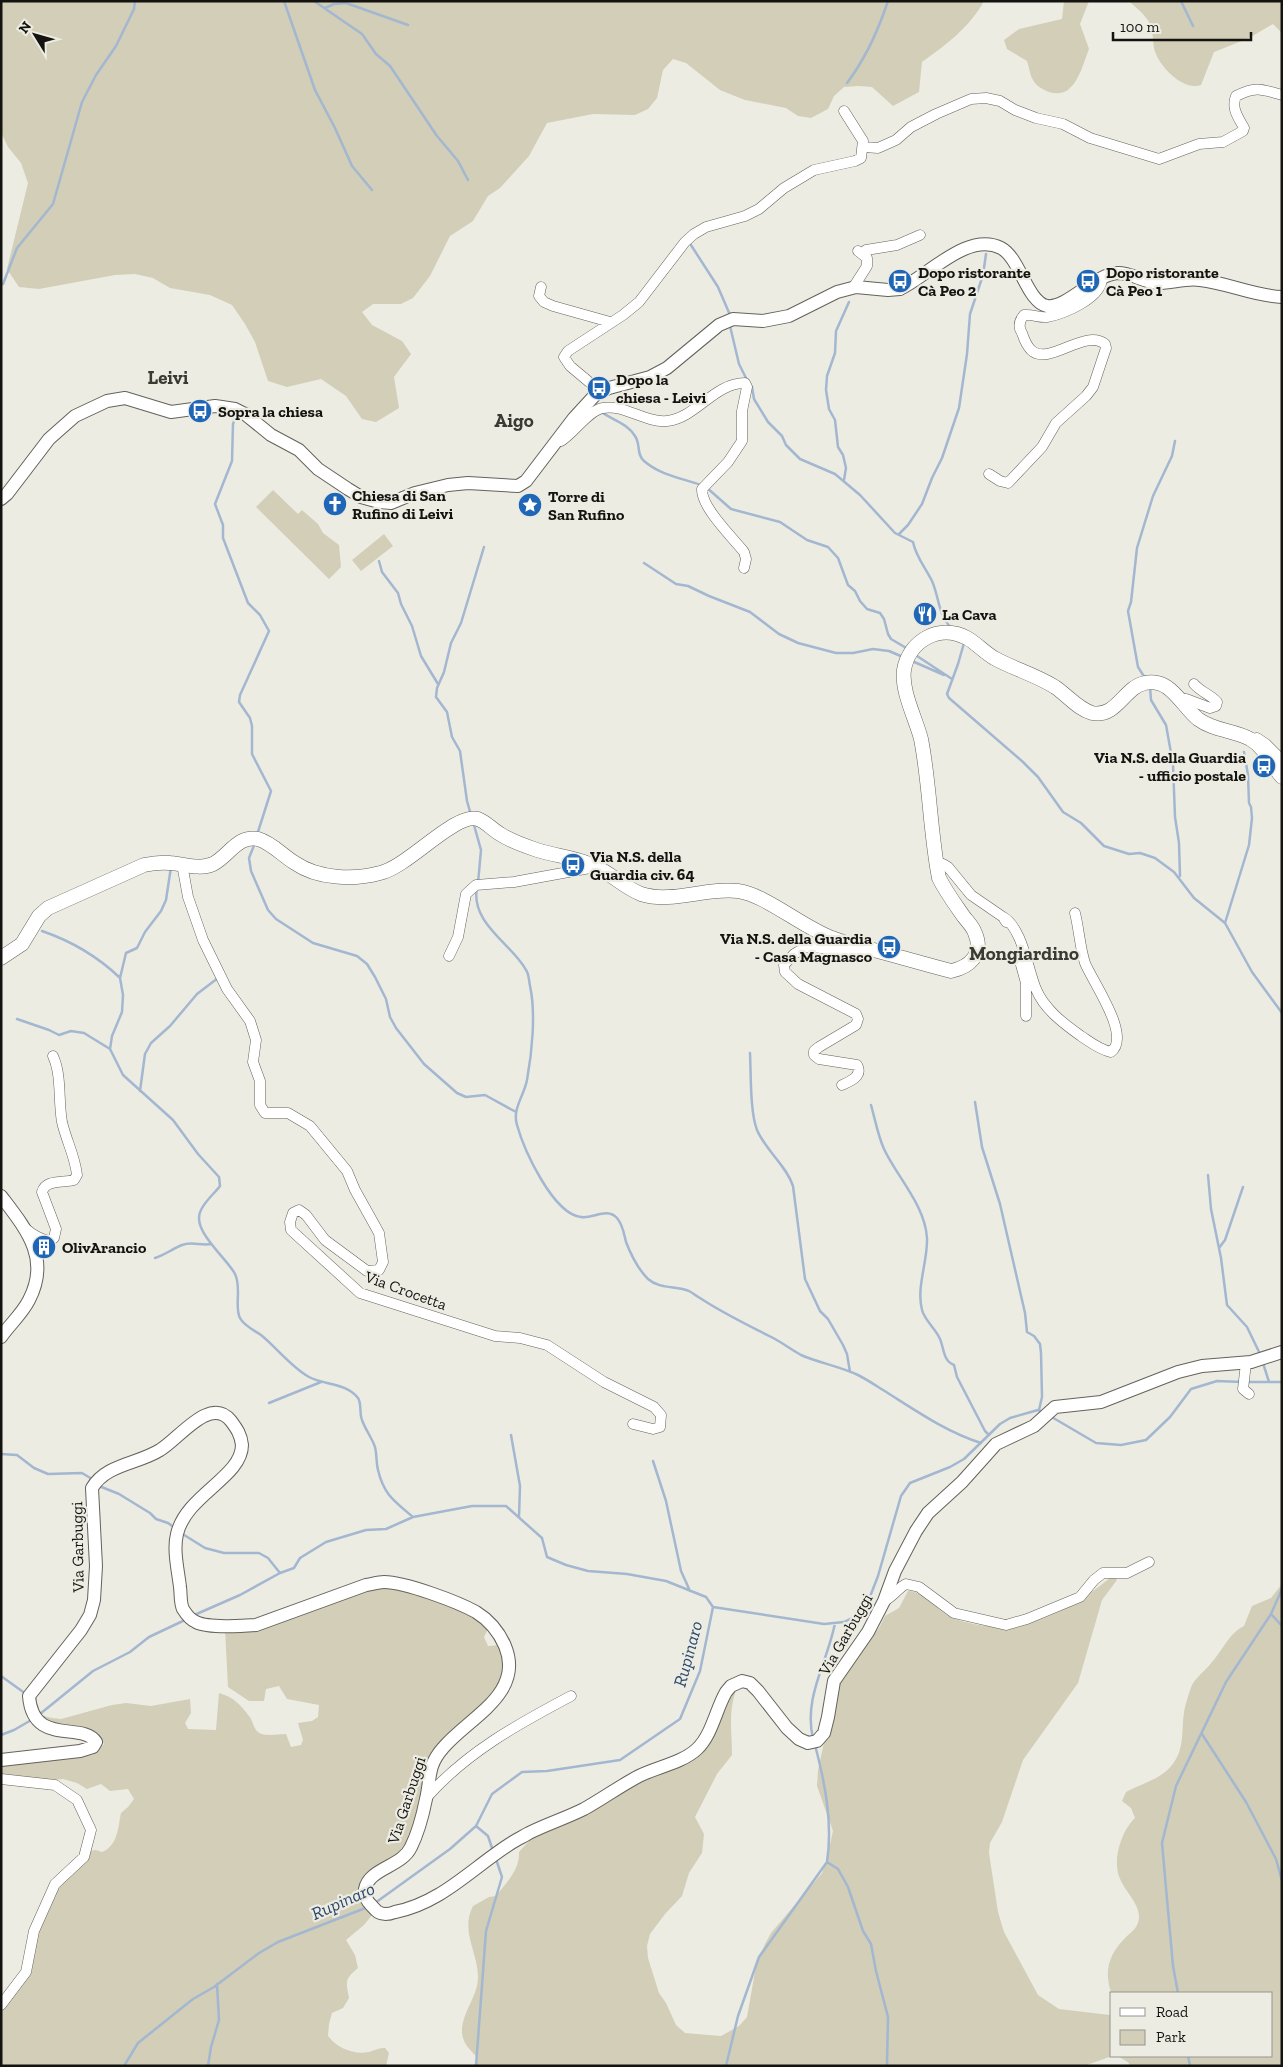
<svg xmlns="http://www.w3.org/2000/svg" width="1283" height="2067" font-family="'Zilla Slab',serif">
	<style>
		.green { fill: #d2ceb7 }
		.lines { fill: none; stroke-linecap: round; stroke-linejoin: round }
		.stream { stroke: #a3b7d0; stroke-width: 2.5 }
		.minor-casing { stroke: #64625b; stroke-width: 11 }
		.tertiary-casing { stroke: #64625b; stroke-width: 14 }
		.secondary-casing { stroke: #64625b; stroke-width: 15 }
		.minor { stroke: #fff; stroke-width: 10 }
		.tertiary { stroke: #fff; stroke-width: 12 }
		.secondary { stroke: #fff; stroke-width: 14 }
		.labels { text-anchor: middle; stroke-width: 4.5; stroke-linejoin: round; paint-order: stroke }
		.poi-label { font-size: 16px; font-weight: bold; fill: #141310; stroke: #edece3; text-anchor: start }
		.street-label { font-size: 16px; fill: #141310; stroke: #edece3 }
		.water-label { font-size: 18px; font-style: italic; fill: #2a476c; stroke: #edece3 }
		.quarter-label { font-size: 19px; font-weight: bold; fill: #3a3932; stroke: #edece3 }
	</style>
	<rect width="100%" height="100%" fill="#edece3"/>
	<path class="green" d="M1,1h983c-14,26 -38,44 -62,61l-3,30 -26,14 -21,-19 -14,-1 -14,1 -10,9 -6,13 -17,9 -13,-2 -12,-8 -41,-8 -25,-10 -34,-27 -13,-4 -10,11 -6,28 -9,11 -13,6 -42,-1 -46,9 -18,33 -29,32 -12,8 -15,25 -23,15 -20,40 -17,22 -12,6h-28l-11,8 10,13 30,16 9,13 -17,23 5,31 -23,14 -14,-3 -16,-23 -25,-17 -34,8 -19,-6 -13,-39 -10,-18 -13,-19 -22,-10 -40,-7 -17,-10 -18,-4 -20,1 -76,14 -20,-2 -12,-18 21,-86 -7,-20 -13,-16 -7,-15z
		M1064,1h25l-9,23 9,25c-5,12 -9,30 -19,39 -10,11 -31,3 -37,-8 -3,-5 -4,-13 -6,-19l-20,-12 -3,-9 15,-11 43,-10z
		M1129,1h153v32l-9,-9 -24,14 -35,14 -13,33c-17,6 -39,-16 -45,-31 -4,-8 -2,-21 -6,-30 -3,-8 -15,-17 -21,-23z
		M273,490l25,24 4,-4 16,14 5,9 16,12 2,22 -12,12 -73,-72z
		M384,534l9,12 -32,25 -9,-11z
		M1111,1577h4l2,3 -15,20 -24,83 -55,77 -21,62 -12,21 -1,10 9,59 6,20 34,63 21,14 51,6 2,-3v44l-28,10h-611l3,-4v-6c-7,-7 -13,-13 -14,-23 -1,-20 16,-36 16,-56 0,-25 -18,-46 -5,-71l16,-9 7,-1c10,-13 24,-26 23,-44l10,-11 17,-11 143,-71 42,-66 5,-3c-8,24 -4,41 -4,65l-15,19 -22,43 9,17 -2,19 -13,20 -7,23 -17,18 -15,20 -3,12 1,12 11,35 7,10 10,22 9,8 36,3 18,-10 8,-9 9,-51 9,-22 6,-11 51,-60 4,-11 7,-31 -16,-45 1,-16 20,-91 41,-51 6,-12 14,-8 9,-17c16,0 28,18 41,25 9,5 20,7 30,9 48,9 95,-17 132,-48z
		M1282,1584v482h-153v-3l-11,-7h154v-63h-160v2c-9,-24 -3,-41 14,-58 7,-6 12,-10 13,-19 1,-13 -13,-26 -18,-37 -10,-18 0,-50 14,-63l-4,-10 -9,-7 4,-9c18,-10 39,-13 50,-33 9,-15 5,-35 9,-52 2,-7 4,-15 7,-22 5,-9 14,-15 20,-23 11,-12 17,-29 32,-36l8,-20 19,-8z
		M385,1587c35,4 77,17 103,42l-4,8 4,9 13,-1 5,24 -16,30 -53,46 -7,9 -5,17 -2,23 -16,51 -8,10 -31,19 4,41 -8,10 -18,15 9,15 3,13c-14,12 -12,13 -9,30l-6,10 -11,5 -3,11 -1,12c9,12 26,19 41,16 6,-2 10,-4 16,-4l4,5 -3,13h-385v-55l21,-26 12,-42 17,-43 13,-20 25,-29 7,-1 6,2c16,-6 16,-25 19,-39l7,-6 6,-8 -6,-10 -18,2 -9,-7 -14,5 -10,-6 -14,-4 -10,1 -52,-4v-11l92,-10 11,-11c-9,-20 -38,-14 -55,-21 -4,-2 -9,-6 -13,-9l16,4 9,1 51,-14 14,-2 25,3 39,-7 1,14 -6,10 3,6 28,1 3,-37c14,4 21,11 30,23 5,6 4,15 13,18 7,2 17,0 24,0l5,13 10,-2 2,-5 -5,-17 14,-2 6,-4 1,-12 -32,-6 -8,-13 -13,3 -2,12h-15l-21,-14 -3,-58z"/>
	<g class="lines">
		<path class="stream" d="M284,1l31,89 20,38 17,38 20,24
			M314,1l48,33 14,20 14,12 47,70 21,25 10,19
			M1181,1l12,25
			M325,8l9,-4 12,-1 62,22
			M847,83c19,-25 31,-52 41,-82
			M689,242l29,45 12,28
			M3,284l14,-36 36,-44 29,-102 14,-27 20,-29 18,-37 1,-8
			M730,326l9,38 8,16
			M750,384l2,3 2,12 14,23 14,14 4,9 14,14 35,15 25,21 35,38 18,9c3,15 12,25 19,39 7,16 6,32 18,46
			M600,411c12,9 27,12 35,25 6,9 1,18 9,25 16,14 37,17 57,24
			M237,414l-4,10 -1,37 -17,43 8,21v13l25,65 12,12 9,16 -29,64 -1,7 11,16 2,8v28l19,37 -14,44
			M844,480l2,-12 -3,-13 -5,-8 -3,-27 -6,-11 -3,-19 1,-14 8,-23 1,-22 13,-29
			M706,487l25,22 49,13 27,18 21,7 10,11 10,27 7,6 5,10 7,8 13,4 4,6 4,15 3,5 17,10
			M899,534l9,-9 14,-21 10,-26 10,-20 17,-50 8,-54 3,-40 13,-39 3,-21
			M379,561l3,11 16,21 3,11 11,22 9,30 17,28
			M644,563l32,21 12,2 21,10 41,16 29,22 19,9 38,10h17l20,-4 16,2 14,6
			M964,643l-6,21 -11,30 2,4 74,64 15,15 25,35 18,11 23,23 25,8 11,-1 15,5 19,14 20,26 31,25 27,49 30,41
			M914,654l38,25
			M912,661l32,14
			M1145,678l-7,-11 -10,-56 3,-9 6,-54 16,-52 19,-40 3,-15
			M1150,687l1,13 15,25 7,39 2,53 4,26 1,33
			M471,815l-4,-14 -7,-50 -8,-14 -5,-25 -11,-15 1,-9 7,-16 7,-29 10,-20 23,-76
			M474,825l7,25 -3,33
			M255,843l-6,15 2,13 17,39 8,9 37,24 44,13 10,8 8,13 11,22 4,18 6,11 28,36 33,29 9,4 19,-2 31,17
			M171,867l-5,33 -5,11 -16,21 -8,16 -11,5 -6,25 3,17 -1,17 -10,24 -2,13 13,26 50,45 25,34 21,23 1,9c-6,8 -15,15 -19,24 -11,20 26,48 34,64 7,14 -1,33 5,44 4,8 14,12 21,17 16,13 30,32 48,42 15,8 38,6 49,21 4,6 1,15 4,22 3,9 10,18 13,27 2,8 1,15 3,23 6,25 16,31 35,47
			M477,888c-7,35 36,57 49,82 3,4 3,11 4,16 6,27 2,67 -3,94 -3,16 -15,29 -10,45 7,25 36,89 64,92 12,2 26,-10 36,1 6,7 7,16 9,24 5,13 12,27 22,37 11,10 28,7 41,12 4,2 7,5 11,7 24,16 50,28 75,41 9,5 17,11 26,16 18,8 38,11 57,20 8,4 17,10 25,15 32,20 63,42 98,53
			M1225,923l24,-78 3,-27 -1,-11 -2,-4 -1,-28 -4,-23
			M42,931c29,10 55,25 77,46
			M17,1019l32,11 10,5 12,-4 13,2 26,16
			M750,1053c1,21 0,59 7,77 9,21 29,35 36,56l12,93 15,32 8,8 15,26 4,9 3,18
			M140,1091l5,-37 6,-11 19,-17 27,-32 21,-16
			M975,1102l7,45 18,57 25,109 2,19 7,4 6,8 1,9 1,44 -3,13
			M871,1105c4,14 7,31 13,44 13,28 41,56 43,89 1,23 -11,49 -5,72 3,11 14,19 18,29 4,9 3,22 14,26l3,12 28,54 4,4
			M1208,1175l3,34 10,49 6,47 20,22 14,29
			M1219,1248l6,-8 18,-53
			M155,1258c10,-3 17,-9 27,-13 10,-4 19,1 29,-1
			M1263,1363l6,19
			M1248,1382h34
			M269,1403l52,-21
			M1050,1416l46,27 25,2 25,-5 24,-23 21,-28 26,-8 25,1
			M511,1435l9,51 -1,31
			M1,1454l16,1 17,13 14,6 34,-1 10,6
			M653,1461l13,40 15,70 9,20
			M99,1486l20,8 31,19 6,6 12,4 7,5
			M181,1533l24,15 19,5h35l9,5 12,15
			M1271,1614l11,12
			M192,1616l48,-21 40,-22 14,-5 6,-10 26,-16 40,-12 20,-1 27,-12 59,-11h34l36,32 5,19 19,8 22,6 39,3 39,7 40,16 7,10
			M1,1676l25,18
			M40,1714l53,-43 37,-19 19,-15 36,-17
			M1202,1734l44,68 30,57 6,22
			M1,1735l13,-5 19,-11
			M813,1738c-10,-40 15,-77 22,-115
			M476,1826l12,10 5,15
			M827,1862l11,7 10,18 15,44 8,13 5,27 12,46 -1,49
			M375,1903l75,-54 26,-23 16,-32 30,-22 25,-1 73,-11 60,-41 20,-48 13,-64 111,17 20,-2 14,-7 8,-8 12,-31 23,-80 9,-13 40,-16 14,-8 36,-35 10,-6 28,-8 5,2
			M1178,1993l-5,-27 -11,-123 14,-57 50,-104 45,-68 11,-25
			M1188,2056l2,10
			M124,2066l14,-23 55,-44 21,-12 45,-34 19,-11 90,-35
			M208,2066l3,-19 8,-27 -2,-36
			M476,2066l10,-135 16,-54 -6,-18
			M726,2066l12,-50 21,-59 68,-95c6,-39 -2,-79 -12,-117"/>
		<g class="minor-casing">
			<path id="minor" d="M864,147l14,1 18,-8 15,-13 25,-13 35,-15 15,-1 14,3 15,9 21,8 27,6 27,14 69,21 40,-15 24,-2 20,-11 1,-3c-6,-11 -13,-20 -8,-32 20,-10 25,-7 46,-1
				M863,253l3,-3 31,-5 23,-10
				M541,287l-2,9 5,6 9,4 57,16
				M853,288l14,-22v-8l-9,-7
				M601,392l-31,-26 -6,-9 4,-6 55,-36 16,-13 46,-60 9,-8 12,-7 39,-11 14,-7 25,-21 30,-18 41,-9 6,-3 2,-17 -19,-30
				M558,440l3,1c13,-8 28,-31 42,-33 21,-4 42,15 64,13 29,-3 47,-38 78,-38l2,4 -5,24v30l-14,21 -26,27c-1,18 30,48 42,63l2,7 -2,9
				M989,474l11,7 8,2 34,-36 14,-24 30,-27 7,-9 13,-39 -1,-4c-21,-16 -56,23 -74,6 -4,-4 -7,-11 -9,-17 -4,-6 -3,-12 2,-18 8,-1 16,3 23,2 17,-3 55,-19 55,-39
				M1179,699h7l24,9 6,-2 1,-4c-6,-7 -16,-10 -23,-18
				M1257,738l9,6 16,16
				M936,862l7,2 5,3 23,28 32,22 3,5
				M182,864l6,33 15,43 24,49 23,32 6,19 -3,22 7,19v24l5,8h23l22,13 37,45 8,19 24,43 4,29 -4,8 -12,1 -42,-31 -19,-25 -7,-5 -6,3 -3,9 1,8 69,63 135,43 25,2 27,7 57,37 50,25 7,8 -1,12 -7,2 -20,-5
				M1003,917c19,10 25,53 33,72 8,20 28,35 45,47 9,6 19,14 30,16 21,-16 -19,-71 -26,-89 -5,-15 -6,-34 -10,-50
				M1018,954l8,29v33
				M449,956l9,-19 8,-43 10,-9 38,-3 76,-14 3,-3
				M842,1085c9,-4 21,-9 15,-20l-38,-6 -5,-4v-4l5,-4 37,-22 2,-6 -2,-5 -58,-30 -13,-12 -1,-7 10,-11 12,-7 47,3 5,-2
				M26,1229c7,6 14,10 23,12l5,-3 2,-9 -14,-37c4,-13 21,-9 32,-12l3,-5c-2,-19 -11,-35 -15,-53 -4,-22 0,-46 -9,-66
				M1246,1363l-3,26 6,5
				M884,1601c9,-4 14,-13 22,-17l13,3 35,26 52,12 21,-6 53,-22 14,-17 9,-7h24l22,-11
				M1,1779l54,6 22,15 14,30 -7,27 -29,27 -21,47 -8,41 -25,33
				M427,1797c40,-45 91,-73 144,-101"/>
		</g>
		<g class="tertiary-casing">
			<path id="tertiary" d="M1,499l6,-5 42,-55 26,-23 32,-15 18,-3 46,14 44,-6 20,3 10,5 26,21 28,15 19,19 30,20 13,8 18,5 12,1 24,-10 33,-8 20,-2 50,3 8,-5 48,-63 22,-24 13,-6 41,-11 17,-9 52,-43 14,-6 30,2 26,-5 48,-24 19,-5 32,3 12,-1c29,-14 68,-58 101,-41 19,10 26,54 46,58 20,3 47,-32 71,-33 14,0 27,10 41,10 13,0 27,-5 41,-3 28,3 54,16 82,17
				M1,1196c25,33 50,62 28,104 -7,14 -19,24 -28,37
				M1,1760l79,-9 13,-4 3,-5c-14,-21 -63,5 -67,-46l52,-66 9,-15 4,-15 2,-34 -4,-78c14,-24 46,-24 68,-38 19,-11 50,-55 71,-29 6,8 10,14 11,24 0,32 -56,50 -65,89 -4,16 1,36 3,53 1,7 0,16 3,22 3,5 8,11 13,13 11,6 47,4 60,3l110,-40c6,-1 13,-3 18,-3 21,0 74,20 92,30 13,8 23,20 29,34 20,48 -37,72 -62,102 -16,18 -12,30 -17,51 -3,15 -8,34 -15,48 -9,20 -42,21 -46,42 -1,6 2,12 6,16 2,2 4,5 7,7 5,3 12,2 17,0 47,-9 79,-46 118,-70 5,-3 11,-6 16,-9 18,-9 37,-15 55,-24 18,-10 36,-23 55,-33 18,-9 43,-13 58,-27 15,-14 19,-40 29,-57l5,-6 11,-5 8,2 8,8 29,37 12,11 9,4 9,-2 7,-8 4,-16 6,-36 34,-49 16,-31 11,-30 21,-40 12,-18 34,-31 34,-38 38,-18 21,-19 46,-5 77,-30 24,-6 49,-4 31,-10"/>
		</g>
		<g class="secondary-casing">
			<path id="secondary" d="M1,958l21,-14 17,-28 9,-8 96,-43c9,-2 17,-3 26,-2 15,1 29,7 43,1 16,-8 24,-29 45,-25 14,4 25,17 37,24 23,16 59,17 85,10 28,-6 75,-61 98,-54 8,3 15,11 22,15 11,7 25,12 37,16 18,6 38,7 55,15 18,7 31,22 49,29 31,10 65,-7 97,-3 26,3 66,37 94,47 12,5 26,8 38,11 27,7 54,15 81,22 19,-4 33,-17 24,-38 -2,-6 -7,-11 -11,-16 -9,-13 -18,-25 -25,-39 -9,-46 -9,-93 -18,-139 -5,-20 -20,-48 -17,-69 5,-29 35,-47 63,-32 9,5 17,14 27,20 20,11 42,17 61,29 12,8 23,22 37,26 25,5 32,-26 53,-30 25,-6 36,22 53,36 16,12 36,11 52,20 15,8 21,26 32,38"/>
		</g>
		<use href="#minor" class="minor"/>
		<use href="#tertiary" class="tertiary"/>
		<use href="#secondary" class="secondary"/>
	</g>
	<defs>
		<g id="bus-disc" transform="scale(1.25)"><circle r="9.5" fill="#1f66b7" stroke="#edece3"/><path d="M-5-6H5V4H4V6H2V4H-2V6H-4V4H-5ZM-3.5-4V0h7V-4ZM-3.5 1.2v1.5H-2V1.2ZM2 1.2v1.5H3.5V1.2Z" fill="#fff"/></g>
		<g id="church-disc" transform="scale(1.25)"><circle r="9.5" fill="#1f66b7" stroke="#edece3"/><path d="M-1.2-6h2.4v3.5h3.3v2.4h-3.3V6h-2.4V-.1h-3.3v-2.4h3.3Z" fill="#fff"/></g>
		<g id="sight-disc" transform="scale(1.25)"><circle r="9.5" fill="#1f66b7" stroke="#edece3"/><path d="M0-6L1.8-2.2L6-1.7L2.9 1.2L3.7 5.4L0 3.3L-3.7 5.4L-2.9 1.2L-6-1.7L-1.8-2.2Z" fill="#fff"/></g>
		<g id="restaurant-disc" transform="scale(1.25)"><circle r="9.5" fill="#1f66b7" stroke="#edece3"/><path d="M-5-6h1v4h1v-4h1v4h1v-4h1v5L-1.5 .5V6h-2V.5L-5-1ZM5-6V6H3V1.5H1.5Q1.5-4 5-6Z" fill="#fff"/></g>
		<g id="building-disc" transform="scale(1.25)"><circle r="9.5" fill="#1f66b7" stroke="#edece3"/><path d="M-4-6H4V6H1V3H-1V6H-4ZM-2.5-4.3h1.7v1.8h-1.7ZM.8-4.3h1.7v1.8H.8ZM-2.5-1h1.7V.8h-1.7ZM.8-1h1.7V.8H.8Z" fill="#fff"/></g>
	</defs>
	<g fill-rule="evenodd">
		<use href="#bus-disc" x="900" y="281"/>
		<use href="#bus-disc" x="1088" y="281"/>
		<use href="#bus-disc" x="599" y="388"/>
		<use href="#bus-disc" x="200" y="411"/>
		<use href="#church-disc" x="335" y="504"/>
		<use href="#sight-disc" x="530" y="505"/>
		<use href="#restaurant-disc" x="925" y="614"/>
		<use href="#bus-disc" x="1264" y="766"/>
		<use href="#bus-disc" x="573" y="865"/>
		<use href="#bus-disc" x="889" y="947"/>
		<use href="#building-disc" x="44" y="1247"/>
	</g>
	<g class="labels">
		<g class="poi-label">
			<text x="918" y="278">Dopo ristorante<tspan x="918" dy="18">Cà Peo 2</tspan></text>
			<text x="1106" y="278">Dopo ristorante<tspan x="1106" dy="18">Cà Peo 1</tspan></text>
			<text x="616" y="385">Dopo la<tspan x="616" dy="18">chiesa - Leivi</tspan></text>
			<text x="218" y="417">Sopra la chiesa</text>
			<text x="352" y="501">Chiesa di San<tspan x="352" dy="18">Rufino di Leivi</tspan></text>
			<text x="548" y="502">Torre di<tspan x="548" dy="18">San Rufino</tspan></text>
			<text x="942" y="620">La Cava</text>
			<text x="1246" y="763" text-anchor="end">Via N.S. della Guardia<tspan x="1246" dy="18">- ufficio postale</tspan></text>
			<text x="590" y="862">Via N.S. della<tspan x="590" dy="18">Guardia civ. 64</tspan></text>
			<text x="872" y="944" text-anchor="end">Via N.S. della Guardia<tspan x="872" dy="18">- Casa Magnasco</tspan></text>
			<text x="62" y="1253">OlivArancio</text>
		</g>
		<g class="street-label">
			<text transform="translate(406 1290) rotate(20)" y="6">Via Crocetta</text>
			<text transform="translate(77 1547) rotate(-91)" y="6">Via Garbuggi</text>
			<text transform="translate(845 1634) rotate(-60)" y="6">Via Garbuggi</text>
			<text transform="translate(406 1800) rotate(-72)" y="6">Via Garbuggi</text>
		</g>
		<g class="water-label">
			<text transform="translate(688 1654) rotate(-75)" y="6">Rupinaro</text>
			<text transform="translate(343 1901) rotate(-24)" y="6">Rupinaro</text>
		</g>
		<g class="quarter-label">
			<text x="168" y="384">Leivi</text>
			<text x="514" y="427">Aigo</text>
			<text x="1024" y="960">Mongiardino</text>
		</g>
	</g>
	<rect width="1283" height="2067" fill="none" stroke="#141310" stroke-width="5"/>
	<rect x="1110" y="1992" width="162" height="65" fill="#edece3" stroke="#96958f"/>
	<rect x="1120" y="2008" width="25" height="8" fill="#ffffff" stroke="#96958f"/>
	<text x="1156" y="2017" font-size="15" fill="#141310">Road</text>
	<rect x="1120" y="2030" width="25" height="15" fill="#d2ceb7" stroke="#96958f"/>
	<text x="1156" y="2042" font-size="15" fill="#141310">Park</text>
	<g transform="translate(35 35) rotate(307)" stroke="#edece3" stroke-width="4" paint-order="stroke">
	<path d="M0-4L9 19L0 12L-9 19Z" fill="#141310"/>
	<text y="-8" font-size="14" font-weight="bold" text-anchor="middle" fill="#141310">N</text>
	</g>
	<path d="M1113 32v8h138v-8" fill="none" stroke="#141310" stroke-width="2.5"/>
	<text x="1120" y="32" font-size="15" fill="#141310" stroke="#edece3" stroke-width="4" paint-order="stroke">100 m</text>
</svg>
